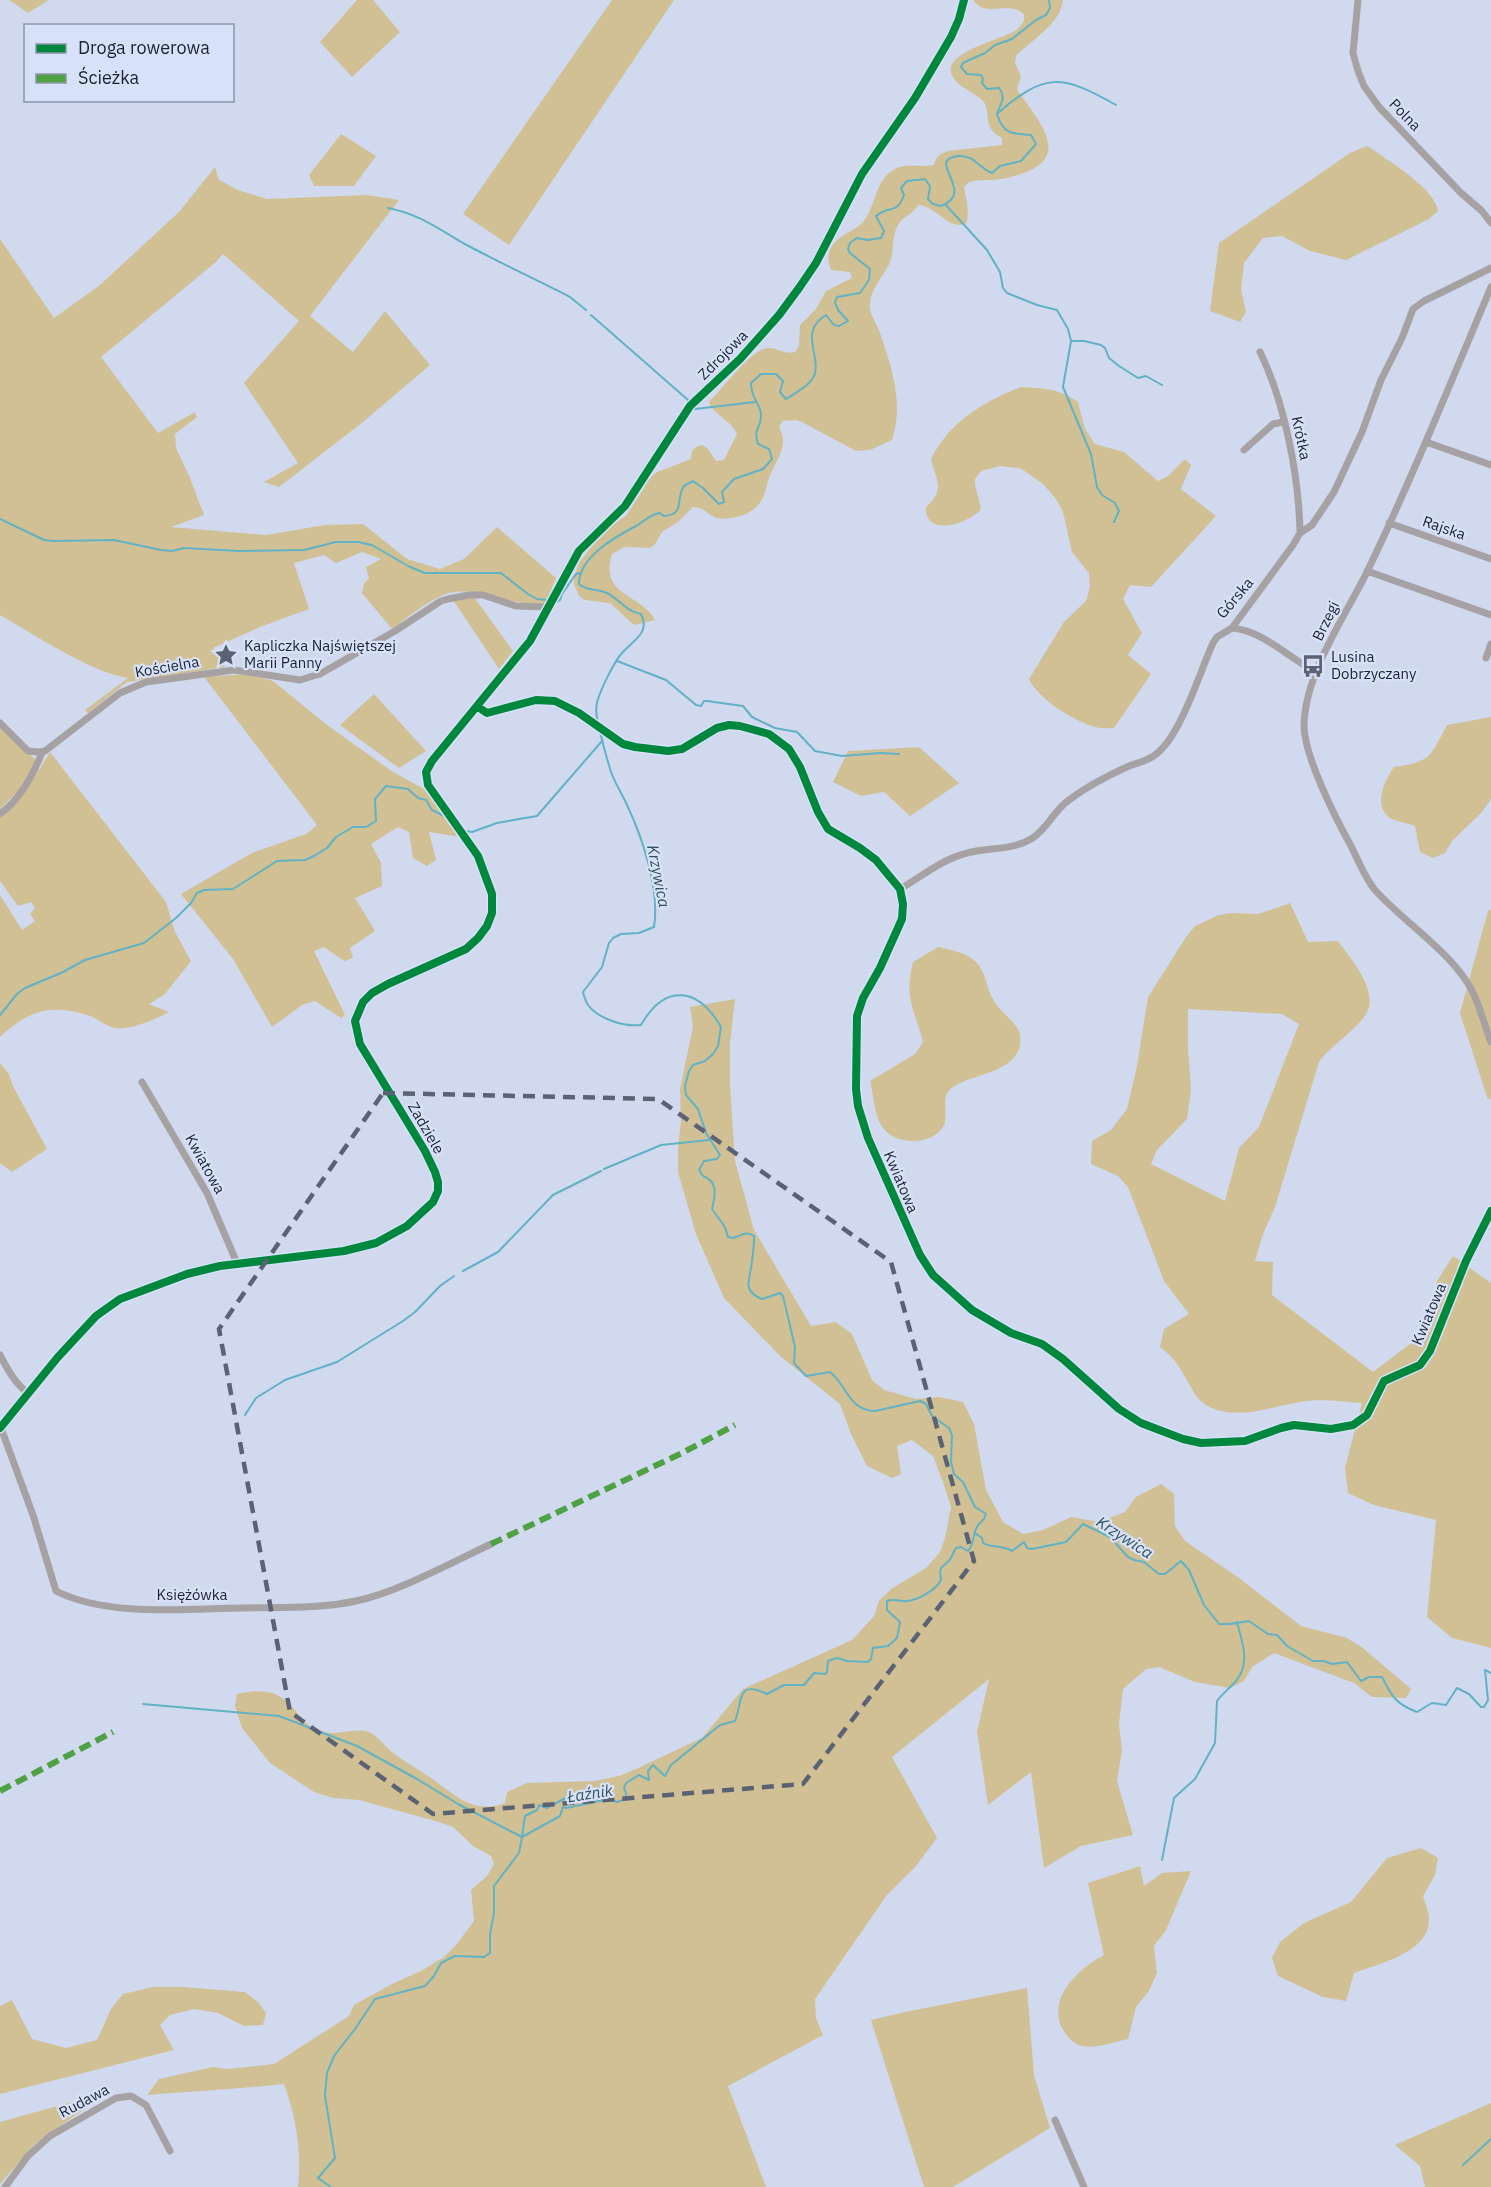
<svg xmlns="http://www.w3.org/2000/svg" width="1491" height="2187" font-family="'IBM Plex Sans',sans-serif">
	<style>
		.green { fill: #d0c094; fill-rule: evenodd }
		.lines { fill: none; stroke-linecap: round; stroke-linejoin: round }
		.stream { stroke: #60b2c4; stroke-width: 2 }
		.minor { stroke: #a6a2a3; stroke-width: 7 }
		.tertiary { stroke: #a6a2a3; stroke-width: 9 }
		.quiet { stroke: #4fa244; stroke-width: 6; stroke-dasharray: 12 6; stroke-linecap: butt }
		.cycleway-casing { stroke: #d7e1f9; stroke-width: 11 }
		.cycleway { stroke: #00873e; stroke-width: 8 }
		.marked { fill: none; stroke: #5b6274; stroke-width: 4.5; stroke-dasharray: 12 8; stroke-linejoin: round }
		.labels { text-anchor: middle; stroke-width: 4.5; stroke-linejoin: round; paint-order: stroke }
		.street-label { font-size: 15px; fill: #1c2231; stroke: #d7e1f9 }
		.poi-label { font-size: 15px; fill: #1c2231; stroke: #d7e1f9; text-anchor: start }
		.water-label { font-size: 16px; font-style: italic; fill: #325358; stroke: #d7e1f9 }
	</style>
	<rect width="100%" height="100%" fill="#d1d9ef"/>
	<path class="green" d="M9,0h40l-21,13z
		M357,0h16l27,32 -48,45 -32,-35z
		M612,0h62l-165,245 -46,-31z
		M973,0h90c-3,25 -31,39 -47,56l-1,7 6,13 -4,14c32,43 57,75 -16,89 -11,2 -21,0 -32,3l-5,5 4,22 -1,14c-18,9 -30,-17 -49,-18 -5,10 -16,11 -21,22 -5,10 -3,22 -6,32 -5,16 -19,26 -21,44 -2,9 7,21 10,30 12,35 24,71 12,107l-22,10 -14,1 -54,-29 -6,-2 -13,1 -4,6c11,20 -4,33 -10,51 -3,9 -4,19 -10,26 -6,8 -18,13 -28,14 -23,4 -21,-10 -38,-11l-15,15 -16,10 -7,12 -5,4 -26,-1 -12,7c-13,43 29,39 43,66l-21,5 -24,-22 -25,-3 -6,-4 -5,-12v-7l5,-14 13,-17 20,-21 14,-9 25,-39 6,-5 34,-13c0,-8 2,-12 11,-14l6,4 8,12 8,-1 13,-26c-6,-14 -23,-18 -28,-32 13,-12 42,-53 59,-54 10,-1 14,7 27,4l4,-6 1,-21 16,-16 10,-18 26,-13 -2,-6 -19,-2c-3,-8 -4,-15 0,-22 8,-15 26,-16 35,-30 10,-16 10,-37 27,-48 13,-8 27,-2 41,-5 2,-8 5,-11 14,-14l54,-6v-7c-23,-12 -8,-28 -21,-39 -8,-7 -19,-10 -26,-19 -22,-26 46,-40 60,-49 4,-3 6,-6 9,-10v-7c-16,-14 -38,5 -51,-14z
		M341,134l35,22 -22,30h-40l-5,-11z
		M1367,146c19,13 68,42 71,65l-9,8 -83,41 -36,-9 -28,-15 -19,2 -19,25 -3,26 5,23 -6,10 -30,-11 9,-68 131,-90z
		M215,167l4,13 19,10 29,9 100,-4 32,5 -89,116 43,36 32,-41 45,54 -67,57 -84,65 -15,-5 34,-19 -54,-80 55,-62 -76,-67 -7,8 -115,95 57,76 37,-21 2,5 -22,17 1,14 14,30 14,37 -33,12 95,8 59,-10 38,-1 44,35 33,10 24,-10 33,-32 59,51 -11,26c-11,-1 -22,0 -33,-3 -23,-4 -44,-15 -69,-6 -18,8 -35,22 -51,34l-30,-36 2,-9 5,-6 -3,-11 15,-8 -19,-7 -26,11 -12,-8 -30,8 15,46 -49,18 -47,21 8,10 4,9 -98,15 -39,31 -3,-3 43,-32c-38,-6 -93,-43 -128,-63v-376l54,79 46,-33 79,-73z
		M1021,387c22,1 39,2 57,15l7,27 10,15 29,8 34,29 10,-5 17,-17 6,6 -10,24 35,27 -65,71 -21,-2 -7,14 19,34 -14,22 23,19 -37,54c-6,0 -13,1 -19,-1 -21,-6 -57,-28 -66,-48l35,-57 22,-21 4,-14 -1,-14 -17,-21 -9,-40 -7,-13 -13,-15 -20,-14 -4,-2 -19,-2 -19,5 -6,8v6l6,24c-12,15 -57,29 -55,-2 20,-18 10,-26 5,-48 18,-37 53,-58 90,-72z
		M474,597l39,54 -14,18 -46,-69z
		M249,674l24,7 54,44 66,47 31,17 24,28 13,20 -32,-5 7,28 -9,6 -14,-8 -4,-26 -11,-5 -27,17 10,19 1,23 -27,12 20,33 -25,17 3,10 -9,3 -20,-14 -10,4 31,64 -4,3 -26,-17 -13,4 -30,22 -39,-68 -52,-65 71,-41 54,-19 11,-9 -113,-148z
		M374,694l52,57 -27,17 -59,-43z
		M1491,717v82l-9,13 -30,29 -7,12 -12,5 -13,-6 -5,-26c-7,-3 -16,-4 -23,-7 -21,-11 -7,-39 2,-52 37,-5 36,-10 53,-42z
		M0,725l36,35 -16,29 -20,20z
		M919,747l40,36 -49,33 -26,-24 -23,4 -28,-14 15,-31z
		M50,752l116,150 9,30 16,29 -26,33 -16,10 20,8c-14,7 -37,18 -53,16 -9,-1 -18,-9 -26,-12 -39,-13 -61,-6 -90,21v-142l22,35 13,-9 -5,-7 5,-6 -4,-6 -13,4 -18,-25v-63c21,-17 36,-43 50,-66z
		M1290,903l18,39 30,-1c12,17 36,43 31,66 -2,9 -11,17 -17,23 -11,11 -24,19 -33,32l-44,145 -12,27 -8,27 18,1 -1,33 101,77 49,-37 15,-54 16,-25 38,27v365l-39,-10 -25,-21 9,-97 -62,-15 -26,-12 -3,-25 17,-65c-18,-1 -37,-4 -56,-2 -32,4 -69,22 -100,4 -13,-8 -18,-26 -27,-38 -5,-8 -11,-14 -19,-20l4,-18 25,-15 -25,-33 -36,-94 -10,-11 -27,-12 1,-23 19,-11 16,-21 10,-43 11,-69 38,-60 9,-11 24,-11 13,-2 26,1zM1188,1009l94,5 17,10 -40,103 -20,21 -14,53 -74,-37 6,-14 30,-31 4,-28 -3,-43z
		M1491,910v188l-3,2 -28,-87 28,-102z
		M938,947c13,3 28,5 38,15 10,10 10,25 17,37 6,13 24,22 27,36 1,3 0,11 -1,14 -10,25 -47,25 -66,38 -14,10 -4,25 -9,38 -10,21 -48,20 -60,4 -10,-12 -10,-33 -14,-48l45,-27 8,-12c-9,-35 -19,-42 -10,-80z
		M735,999l-5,44v43l5,75 19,69 57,96 25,-4 16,12 20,46 12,10 32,9 23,-2 24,5 11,22 12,66 17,32 20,12 20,-4 28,-13 28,5 26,-10 11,-15 25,-13 13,10 1,32 10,15 54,37 62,48 46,12 16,10 48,41 -5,9 -34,-1 -18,-14 -80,-30 -22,14 -8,14 -14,7 -35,-6 -36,-15 -13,2 -23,20 -4,35 3,26 -5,31 16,54 -52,11 -37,22 -13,-96 -43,33 -11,-73 12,-53 -97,78 45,81 -21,28 -29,29 -72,104 1,19 7,17 -95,51 38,101h-468c4,-35 -2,-70 -14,-103 -46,5 -91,7 -137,11l12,-16 54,-12 15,2 46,-5 75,-48 5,-11 38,-21 29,-13 23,-14 12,-12 18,-24 -3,-31 16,-14 7,-12 -3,-8 -18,-10 -20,-19 -14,-5 -80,-22 -26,-2 -19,-6 -44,-29 -28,-35 -7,-22 2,-12c25,-5 41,-5 58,16 6,7 11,15 20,19 21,11 40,-5 58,5 7,5 13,13 20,19 13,10 29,18 42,28 24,17 39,33 70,22l2,-11 20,-9 68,-2 24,-5 17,-7 66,-31 41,-49 109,-49 22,-24 5,-15 12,-12 35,-21 14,-16 5,-14 6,-31 -8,-25 -10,-26 -21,-16 -15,6 4,28 -9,4 -25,-12 -16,-32 -11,-30 -59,-47 -57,-59 -28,-64 -18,-62v-24l3,-27 -1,-32 13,-62 -3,-20z
		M0,1063l9,11 4,12 34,63 -35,23 -12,-9z
		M1421,1848l17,10 -3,17 -12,21c2,7 6,16 6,23 1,33 -50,45 -75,54l-8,28 -23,-4 -45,-21 -6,-18 8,-16 24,-19 47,-21 36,-44z
		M1140,1866l4,20 18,-13 29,-2 -25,59 -12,16 3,27 -8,18 -13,16 -8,32c-14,3 -32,10 -46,7 -9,-2 -16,-10 -20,-18 -15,-30 17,-60 42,-73l-16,-72z
		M153,1987h29l63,5 13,10 8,11 -3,12 -19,1 -26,-13 -24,-4 -24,6 -10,10 14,25 -174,44v-88l12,-6 20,39 34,9 31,-8 14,-31 12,-15z
		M1027,1988l7,87 16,53 -97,59h-29l-53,-167 34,-8z
		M79,2100l6,9 -37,25 -14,11 -34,39v-62z
		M1491,2103v84h-66l-5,-21 -25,-21z"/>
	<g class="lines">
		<path class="stream" d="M997,114c48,-42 64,-40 119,-9
			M945,204l42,46 13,22 3,16 4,5 30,12 20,5 11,19 3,12 -8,46 28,67 6,33 5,8 13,8 4,8 -5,11
			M388,208c31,6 49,20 75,35 35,19 72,36 107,54l16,13
			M591,315l97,85
			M1071,341h13l17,4 4,3 4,10 10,8 19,12 8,-2 16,9
			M695,409l60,-7
			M0,519l44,21 9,1 61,-1 47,10 11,1 12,-3 55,3 65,-1 32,-8h22l14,3 38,22 15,6h76l27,21 9,5 10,1
			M556,602l4,-2 2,-6 14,-20 5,-1
			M617,661l49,19 30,25 5,1 3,-5h3l36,5 9,11 23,11 22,4 18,19 27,5 38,-3 19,1
			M598,723c-2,-8 -3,-16 0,-24 4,-12 16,-37 24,-46 10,-12 29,-20 19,-39 -14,-2 -22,-15 -34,-21 -10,-5 -19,-1 -28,-9 0,-27 36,-47 57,-58 9,-5 14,-12 24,-13l4,3c22,-1 11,-19 20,-30 1,-1 8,-4 9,-5l10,7 16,16 5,-2 -2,-10 12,-13 29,-10 9,-10 -3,-10 -11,-5c-5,-17 3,-15 3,-28 1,-10 -11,-19 -10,-33l10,-9h15l7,7 -3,11 6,7c9,-6 27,-15 29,-26 5,-19 -16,-42 11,-58l8,10 5,1 9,-5 -10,-11 -3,-8 2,-5 23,-4 9,-13 1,-11 -20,-16 -2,-4 2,-6 7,-5 10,2 14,-2 3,-7 -8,-15c14,-12 20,0 28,-21l-3,-7 6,-7 18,-2 5,7 -2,13 5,5 8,2c37,-14 -18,-47 18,-50 15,-1 21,13 33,17l8,-7 21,-5 15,-17 -5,-9c-19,-1 -28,-1 -34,-21 3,-10 10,-16 2,-26l-12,1 -5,-6 1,-4 -2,-4 -14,-1 -6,-7 2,-4 22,-10 10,-8 17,-6 24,-19 10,-5 4,-7 -1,-8
			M466,831l6,1 25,-9 40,-7 65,-75
			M0,1015l17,-21 8,-6 36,-15 24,-13 59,-17 32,-25 15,-15 6,-10 7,-3 29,-1 44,-28 28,-1 9,-4 13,-8 9,-11 17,-10h13l10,-6 -1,-22 11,-13 22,3 10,9 8,2 6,10 14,7
			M604,1169l57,-24 48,-5
			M463,1271l35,-19 55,-57 48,-24
			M245,1415l11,-17 29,-18 52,-18 66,-41 12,-9 25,-26 14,-10
			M975,1533l7,5 1,5c9,5 20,2 29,8l12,-9 3,6 5,1 34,-7 17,-18 27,13 18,20 6,3 10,2 15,12h6l16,-13 8,9 15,35 15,19h11l19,-3 19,13 9,1 10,11 26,15h11l8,3 15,-2 14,19 8,-4h13c10,20 14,27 35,35l15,-9 14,2 11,-17 12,6 12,13h3l4,-7 -3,-30 6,3
			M143,1704l136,12 78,30 60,33 41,25 64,33 3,-21 12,-6 2,-5 8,3 24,-13 8,1 5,7
			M1162,1860l12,-62 21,-19 20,-36 2,-42c5,-7 13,-13 19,-20 15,-18 6,-39 1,-59
			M1463,2165l28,-26
			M331,2187l-13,-9 17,-20 -10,-62 2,-23 7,-17 21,-27 20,-30 50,-13 9,-10 7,-13 14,-7 29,1 6,-4v-19l4,-21v-27l25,-33 3,-16 38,-21 3,-9 3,1 43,-9 8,3 9,-3v-6l-2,-5 2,-5 13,-8 10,5 -1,-9 5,-6 12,11 6,-11 49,-40 15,-4c8,-20 1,-42 32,-27l17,-9h20l10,-12 11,1 2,-2 1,-11 9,-3 10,3 21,1 3,-3 2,-11 15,-2 9,-8 3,-16 -13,-12v-9c8,-3 13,1 20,0 11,-1 29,-11 34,-21 -3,-17 3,-11 10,-22 2,-4 3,-7 5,-10l5,-1 7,4c7,-8 4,-16 9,-24 3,-6 7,-5 9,-13l-11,-7 -12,-25 -9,-8 -3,-12 1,-27 -3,-7 -17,-12 -6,-12 -6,-3 -45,10c-27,-1 -28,-26 -45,-39l-24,4 -12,-13 1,-16 -12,-51 -3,-3 -18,6c-22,-9 -11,-21 -10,-38 1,-7 2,-17 2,-25 -9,-6 -12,0 -21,2l-5,-1 -3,-10 -13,-18c3,-13 7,-27 -9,-33l-4,-6 5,-9 13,-2 3,-4 -14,-22 -8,-24 -12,-14 -1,-9 4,-15 4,-6 12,-4 8,-7 5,-8 3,-19c-23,-40 -56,-44 -80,-2 -16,2 -43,-6 -53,-20 -2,-3 -4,-9 -5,-13l19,-25 7,-24 4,-5 8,-4 18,-1 15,-6c6,-37 -11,-88 -27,-122 -5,-11 -12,-22 -16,-33 -4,-13 -8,-27 -11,-41"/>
		<path class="minor" d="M1358,0l-5,53 5,18 6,15 15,21 82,86 21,18 9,12
			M1491,287c-40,95 -79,191 -123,283 -23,47 -62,101 -64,154 -1,30 32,95 47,122 7,14 14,32 24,44 28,31 66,55 90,89 13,18 18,43 26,63
			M1260,352c25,51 39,125 40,181
			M1426,442l65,23
			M1244,450l29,-26 10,-2
			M1389,523l102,36
			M1367,571l124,44
			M1232,628c32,3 57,30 85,45
			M1486,658l5,-14
			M478,707l9,6 49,-13 19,1 24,12 44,31 12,3 33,4 14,-2 35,-21 12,-3 11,1 29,8 20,15 11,18 18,45 10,17 32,19 16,12 24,29 3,15 -1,15 -22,49 -17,30 -6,18 -1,73 2,17 10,32 52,117 13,20 39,35 39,23 31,11 21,15 56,50 22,14 42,16 18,4 44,-2 36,-13 13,-3 37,4 22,-4 14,-10 17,-34 36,-16 10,-14 36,-90 25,-50
			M0,723l28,28 11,1
			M39,752l6,-1 75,-58 26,-11 88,-12 66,10 20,-6 75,-43 46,-30 7,-2 21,-4h14l33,11 32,1
			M0,814c19,-14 32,-37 41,-59l-2,-3
			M900,889c21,-12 41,-29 64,-35 22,-7 47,-3 67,-15 16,-9 23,-29 38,-39 17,-13 40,-25 60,-34 7,-3 15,-4 21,-8 29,-14 49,-85 63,-115l4,-6 15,-9 61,-83 7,-12 12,-8 22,-33 28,-60 19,-52 21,-42 11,-29 11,-8 67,-33
			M142,1082l65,111 30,70
			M0,1355c8,15 15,29 29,39
			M1,1428l32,87 23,76c51,26 129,18 185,17 38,-1 78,1 115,-7 42,-9 95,-38 135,-57
			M1055,2120l29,67
			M5,2187l23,-31 22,-20 66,-38 15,-2 15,9 24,46"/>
		<path class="tertiary" d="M0,1428l58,-71 38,-41 24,-17 67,-25 33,-8 124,-15 32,-8 31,-17 26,-24 5,-11v-9l-3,-10 -10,-21 -65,-107 -5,-23 8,-19 9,-9 16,-9 78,-35 12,-11 9,-12 5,-13v-19l-14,-38 -50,-71 -2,-13 6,-11 98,-120 49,-90 46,-45 65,-100 50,-47 39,-44 20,-27 17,-25 46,-89 53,-76 36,-61 8,-18 5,-19"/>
		<path class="quiet" d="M491,1544l191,-91 53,-28
			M0,1791l113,-59"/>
		<g class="cycleway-casing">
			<path id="cycleway" d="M478,707l9,6 49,-13 19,1 24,12 44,31 12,3 33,4 14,-2 35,-21 12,-3 11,1 29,8 20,15 11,18 18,45 10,17 32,19 16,12 24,29 3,15 -1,15 -22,49 -17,30 -6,18 -1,73 2,17 10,32 52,117 13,20 39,35 39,23 31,11 21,15 56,50 22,14 42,16 18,4 44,-2 36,-13 13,-3 37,4 22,-4 14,-10 17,-34 36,-16 10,-14 36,-90 25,-50
				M0,1428l58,-71 38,-41 24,-17 67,-25 33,-8 124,-15 32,-8 31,-17 26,-24 5,-11v-9l-3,-10 -10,-21 -65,-107 -5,-23 8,-19 9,-9 16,-9 78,-35 12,-11 9,-12 5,-13v-19l-14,-38 -50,-71 -2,-13 6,-11 98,-120 49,-90 46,-45 65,-100 50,-47 39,-44 20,-27 17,-25 46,-89 53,-76 36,-61 8,-18 5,-19"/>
		</g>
		<use href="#cycleway" class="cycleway"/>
	</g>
	<path class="marked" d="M383,1093l275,6 233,163 83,299 -171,223 -370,30 -143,-102 -71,-383z"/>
	<defs>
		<g id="sight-bare" transform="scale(1.8)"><path d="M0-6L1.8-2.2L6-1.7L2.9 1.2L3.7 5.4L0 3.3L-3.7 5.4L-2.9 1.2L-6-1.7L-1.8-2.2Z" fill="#5b6274" stroke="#d7e1f9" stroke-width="2.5" paint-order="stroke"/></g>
		<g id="bus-bare" transform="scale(1.8)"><path d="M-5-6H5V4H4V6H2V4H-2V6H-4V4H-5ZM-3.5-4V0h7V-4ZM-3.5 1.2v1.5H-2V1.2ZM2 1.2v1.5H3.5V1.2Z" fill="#5b6274" stroke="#d7e1f9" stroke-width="2.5" paint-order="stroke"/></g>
	</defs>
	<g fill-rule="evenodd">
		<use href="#sight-bare" x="226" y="655"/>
		<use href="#bus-bare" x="1313" y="666"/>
	</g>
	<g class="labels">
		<g class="street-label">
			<text transform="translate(1405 115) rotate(46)" y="5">Polna</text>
			<text transform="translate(723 355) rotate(-45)" y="5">Zdrojowa</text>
			<text transform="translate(1301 438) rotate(78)" y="5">Krótka</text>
			<text transform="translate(1444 528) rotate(19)" y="5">Rajska</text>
			<text transform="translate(1235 598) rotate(-50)" y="5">Górska</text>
			<text transform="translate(1326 621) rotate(-64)" y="5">Brzegi</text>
			<text transform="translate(167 667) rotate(-10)" y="5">Kościelna</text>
			<text transform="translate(426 1128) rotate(60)" y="5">Zadziele</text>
			<text transform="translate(205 1164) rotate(61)" y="5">Kwiatowa</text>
			<text transform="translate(901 1182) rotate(67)" y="5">Kwiatowa</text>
			<text transform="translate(1429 1314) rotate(-67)" y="5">Kwiatowa</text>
			<text x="192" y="1600">Księżówka</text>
			<text transform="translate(84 2101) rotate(-28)" y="5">Rudawa</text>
		</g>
		<g class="poi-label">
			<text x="244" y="651">Kapliczka Najświętszej<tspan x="244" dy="17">Marii Panny</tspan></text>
			<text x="1331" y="662">Lusina<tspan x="1331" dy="17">Dobrzyczany</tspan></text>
		</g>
		<g class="water-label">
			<text transform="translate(659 876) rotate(79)" y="6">Krzywica</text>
			<text transform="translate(1125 1537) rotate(33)" y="6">Krzywica</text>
			<text transform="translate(590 1793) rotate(-9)" y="6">Łaźnik</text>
		</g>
	</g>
	<rect x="24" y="24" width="210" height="78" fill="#d7e1f9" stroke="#8c95a9" stroke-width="1.5"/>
	<rect x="36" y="44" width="30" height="9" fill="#00873e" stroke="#8c95a9" stroke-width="1.5"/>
	<text x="78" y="54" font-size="18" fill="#1c2231">Droga rowerowa</text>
	<rect x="36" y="74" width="30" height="9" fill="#4fa244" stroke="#8c95a9" stroke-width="1.5"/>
	<text x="78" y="84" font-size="18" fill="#1c2231">Ścieżka</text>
</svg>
